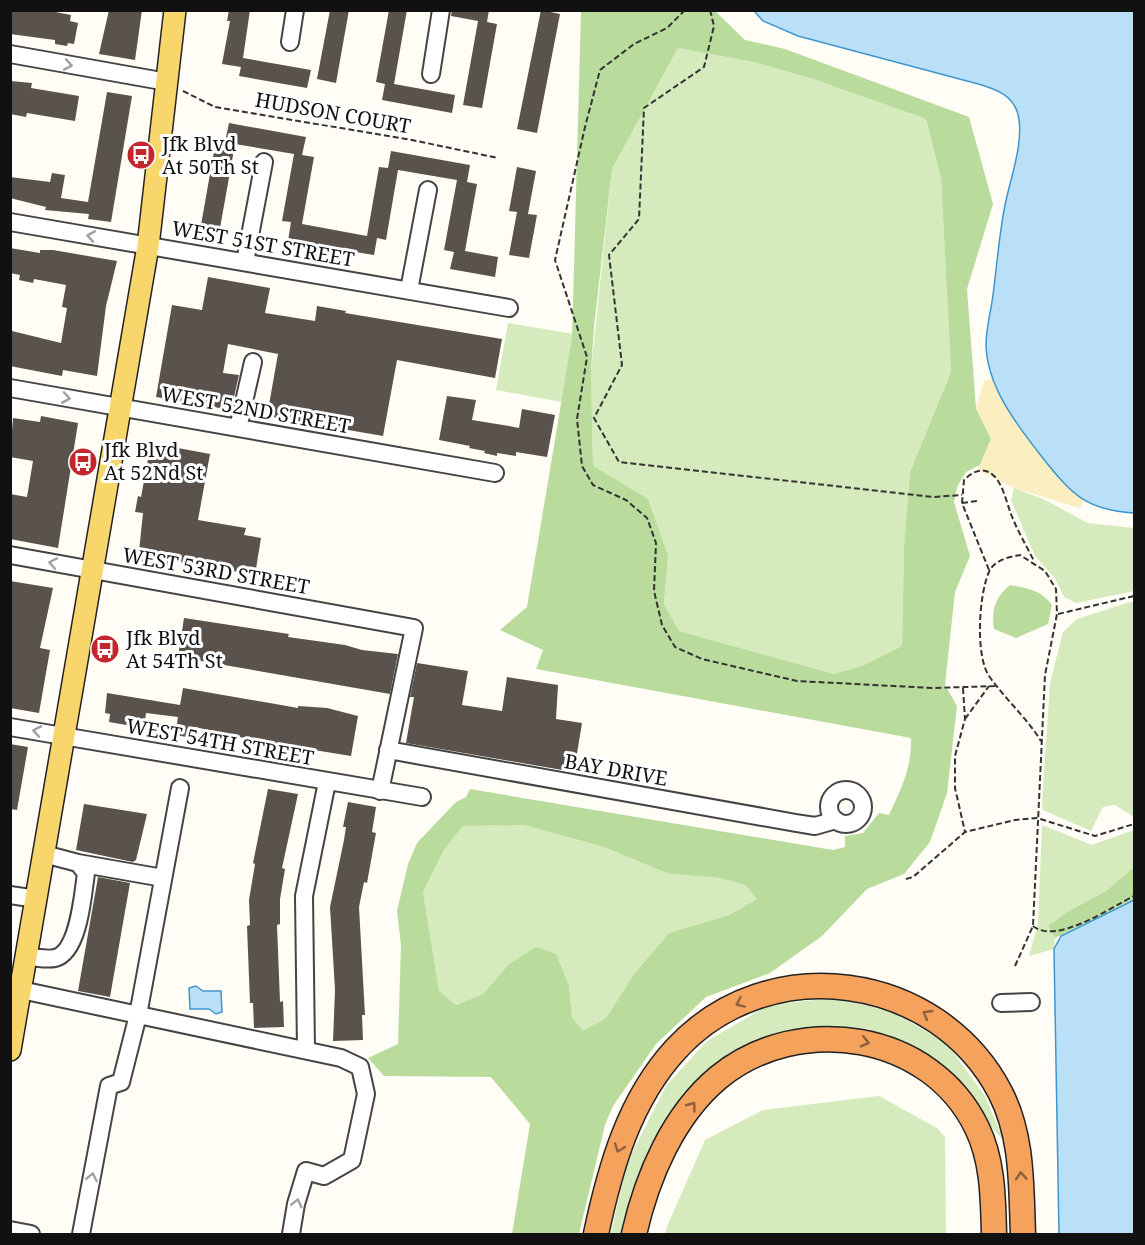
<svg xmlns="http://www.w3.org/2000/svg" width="1145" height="1245" font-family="'Noto Serif',serif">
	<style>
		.green { fill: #d5ebbd }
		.forest { fill: #b9dc9c; fill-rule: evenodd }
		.sand { fill: #fbeec1 }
		.water { fill: #b9e0f7; stroke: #3f96cf; stroke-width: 1.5 }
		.building { fill: #5a524d }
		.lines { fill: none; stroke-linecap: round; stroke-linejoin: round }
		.minor-casing { stroke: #444; stroke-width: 20 }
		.major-casing { stroke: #222; stroke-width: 24 }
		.highway-casing { stroke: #222; stroke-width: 27 }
		.path { stroke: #333; stroke-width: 2; stroke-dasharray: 6 3; stroke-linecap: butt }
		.minor { stroke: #fff; stroke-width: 16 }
		.major { stroke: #f9d66b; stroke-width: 21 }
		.highway { stroke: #f5a25d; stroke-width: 24 }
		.oneway { stroke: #a0a0a0 }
		.oneway2 { stroke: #8e613b }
		.labels { text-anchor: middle; stroke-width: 6; stroke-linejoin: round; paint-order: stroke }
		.street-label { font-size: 20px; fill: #111; stroke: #fff }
		.poi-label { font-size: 20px; fill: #111; stroke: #fff; text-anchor: start }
	</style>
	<rect width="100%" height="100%" fill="#fffdf5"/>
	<path class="green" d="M678,48l75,14 60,17 113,40 15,59 10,194 -41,100 -6,74 -2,100 -38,19 -30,9 -155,-43 -15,-27 4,-48 -75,-90 -2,-95 21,-202z
		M508,323l66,11 -12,68 -66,-12z
		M1014,488l29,11 45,24 46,5v63l-58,12 -12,-6 -9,-19 -20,-22 -24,-56z
		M1130,602h4v215l-19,-12 -12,2 -12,24 -48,-21 -1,-7 8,-120 13,-51 14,-13z
		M524,825l80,22 65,27 51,4 25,7 12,14 -28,16 -60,18 -35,41 -28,44 -23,13 -11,-14 -3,-31 -61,-21 -25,29 -27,11 -17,-13 -16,-100 21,-42 19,-24z
		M1042,825l50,20 42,-15v37l-28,24 -39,21 -19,14 7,12 -1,11 -25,7 9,-32z
		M833,998l61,14 53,32 38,52 19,45 -13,-14 -24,-40 -44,-35 -58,-24 -76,2 -55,23 -46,37 -33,56 -31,88h-13l15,-69 40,-79 41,-45 62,-36z
		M879,1096l58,32 8,9 1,97h-281l3,-10 37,-84 58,-30z"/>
	<path class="forest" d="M581,11h134l30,29 40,9 184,68 24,87 -26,85 9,119 15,31 -11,26 -14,7 -9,15 -3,15 16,54 -15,36 -10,93 12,21 -10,87 -17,49 -26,32 -37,15 -45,47 -52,37 -64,24 -50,47 -43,62 -8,19 -26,109h-67l18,-110 -39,-47 -107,-1 -16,-18 30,-14 3,-99 -4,-34 11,-47 9,-21 39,-41 10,-5 4,-8 363,61 12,-3v-11l18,-3 16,-20 10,2c12,-26 23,-47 22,-77l-375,-69 7,-19 -43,-20 27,-23 45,-269zM678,48l75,14 60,17 113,40 15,59 10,194 -41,100 -6,74 -2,100 -38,19 -30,9 -155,-43 -15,-27 4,-48 -20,-57 -55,-33 -2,-95 3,-44 18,-158zM524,825l80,22 65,27 51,4 25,7 12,14 -28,16 -60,18 -35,41 -28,44 -23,13 -11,-14 -3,-31 -13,-32 -20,-7 -28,18 -25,29 -27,11 -17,-14 -16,-99 21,-42 19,-24z
		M1010,585c17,3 31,5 42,20l-4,19 -32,14 -22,-9c-3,-18 1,-32 16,-44z
		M1134,867v32l-79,39 -7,-12 19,-14 39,-21z"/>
	<path class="sand" d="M992,378c27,48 53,86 92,124l-5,6 -65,-20 -36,-18 13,-31 -15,-31 8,-27z"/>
	<path class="water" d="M754,11h380v502c-48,-3 -62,-18 -92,-56 -25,-32 -55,-70 -56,-112 0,-16 5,-34 7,-50 4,-30 6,-60 12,-90 5,-26 21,-67 12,-94 -6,-16 -20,-21 -35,-26l-184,-49 -35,-15z
		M1134,900v334h-75l-5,-285 7,-13z
		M196,986l7,5h18l1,21 -6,2 -7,-5h-19l-1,-21z"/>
	<path class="building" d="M10,10h35l26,5 -1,6 8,2 -4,21 -6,-1 -1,3 -12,-2v-4l-45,-6z
		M109,10h33l-7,50 -36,-6z
		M229,10h21l-7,48 68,12 -4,18 -68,-12 2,-9 -19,-3 8,-43h-3z
		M330,10h19l-13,73 -19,-4z
		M389,10h18l-13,74 61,11 -3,18 -70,-13 3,-16 -9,-2z
		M452,10h37l-2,12 10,2 -15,84 -19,-3 15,-84 -27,-5z
		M541,10l19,4 -23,119 -20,-4z
		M10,81l22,2 -1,5 48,8 -4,25 -48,-8 -1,4 -16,-3z
		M107,92l25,4 -21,126 -23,-3 1,-5 -44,-4 1,-3 -36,-9v-21l40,5 2,-9 13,2 -4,23 27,4z
		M229,123l77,14 -4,18 12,2 -12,67 65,12 12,-69 9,1 3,-17 79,14 -3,17 10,2 -12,67 33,6 -3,20 -45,-8 4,-17 -10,-2 13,-70 -59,-10 -12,70 -9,-2 -3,17 -86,-14 3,-19 -9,-1 12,-67 -59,-10 -15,84 -19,-3 15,-85 9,2z
		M517,167l19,4 -8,43 9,1 -8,43 -20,-3 8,-43 -8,-1z
		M10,248l30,5v-3h13l64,11 -11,45 -9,70 -34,-6 -1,6 -52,-10 2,-35 49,12 6,-35 -5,-1 4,-22 -32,-6 -1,4 -14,-3 1,-5 -10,-2z
		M208,277l62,11 -5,25 50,8 2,-15 29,5 -1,2 157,26 -7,39 -98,-18 -14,76 -116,-20 11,-62 -50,-10 -5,29 16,2 -8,35 -75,-13 16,-92 30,5z
		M447,396l29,4 -4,20 37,6 10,2 3,-19 33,6 -8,42 -31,-5v4l-19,-3v3l-13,-3 1,-2 -16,-3 1,-2 -31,-6z
		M41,416l37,7 -20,125 -48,-9v-45l17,3 6,-36 -23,-4 3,-39 27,4z
		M151,443l59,11 -12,66 48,8 -2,7 17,3 -6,37 -80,-14 -1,6 -36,-6 5,-48 -8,-1 3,-16 3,1z
		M10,581l43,7 -13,60 10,2 -11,63 -29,-5z
		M184,618l105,16 -1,3 57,8 17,5 36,4 -8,40 -212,-37z
		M417,663l51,8 -6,34 40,6 5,-34 51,8 -2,34 26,4 -8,49 -168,-29 8,-46h-4z
		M183,688l115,20v-2l29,2 31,8 -7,40 -98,-16 -58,-13 -2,11 -18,-3 3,-18 -32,-4 -2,15 -35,-6 1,-8 -5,-1 2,-20 73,12z
		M10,744l18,3 -11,63 -7,-1z
		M268,789l30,5 -16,74 3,1 -5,30v25l-3,1 3,77 3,-1 1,26 -30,1 -1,-25h-3l-3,-77 3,-1 -1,-25 6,-36 -2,-1z
		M348,802l28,5 -4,25 4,1 -9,50 -3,-1 -5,25 6,108h-3l1,25 -30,1 2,-51 -5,-83 14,-67 2,-13h-3z
		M84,804l63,10 -11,46 -3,2 -57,-12z
		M98,877l32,6 -20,114 -32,-6z"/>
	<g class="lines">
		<g class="minor-casing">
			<path id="minor" d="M290,42l5,-32
				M10,54l157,28
				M431,74l10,-64
				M10,222l499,86
				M245,262l19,-100
				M409,290l19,-100
				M10,388l485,85
				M238,428l15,-66
				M10,555l404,73 -34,163
				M10,727l412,70
				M388,750l408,73 19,3 21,-6
				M829 807a17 17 0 1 1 34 0a17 17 0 1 1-34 0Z
				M78,863l85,15
				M10,895l27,4
				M27,957c8,0 20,3 28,1 24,-6 28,-64 31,-85l-8,-10 -34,-9
				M21,990l320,68 19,9 6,27 -14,66 -28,16 -18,-5 -10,33 -5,30
				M1001,1003l30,-1
				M306,1050l-2,-154 23,-114
				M10,1230l21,4
				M81,1234l28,-148 12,-4 17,-67 42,-227"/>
		</g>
		<g class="major-casing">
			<path id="major" d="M10,1050l138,-804 27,-236"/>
		</g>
		<g class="highway-casing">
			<path id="highway" d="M596,1234c14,-66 33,-134 80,-185 92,-100 261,-77 324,43 23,44 21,94 23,142
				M634,1234c13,-57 39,-119 85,-157 80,-65 212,-45 258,51 16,33 16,70 17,106"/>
		</g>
		<path class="path" d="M685,10l-18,18 -33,16 -34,26 -15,57 -30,133 32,97 -10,62 5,47 11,19 33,15 21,18 9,25 -2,48 8,34 13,22 27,12 95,22 135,7 66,-2
			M710,10l4,16 -10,41 -60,41 -5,111 -30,36 13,110 -28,53 25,44 314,35 29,-2
			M183,91l32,16 197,33 86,18
			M962,503l15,-2
			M989,570l-27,-67 2,-23c8,-8 19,-14 29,-5 10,9 13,26 18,39 6,16 15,31 23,47
			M1058,614l76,-18
			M963,688l2,31 -10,37v32l10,44
			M965,719l24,-33
			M906,879l7,-2 52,-45 50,-12 22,-2 58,18 39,-12
			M1033,926c23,19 77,-18 101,-30
			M1015,966l18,-40 12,-251 12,-61 -1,-25 -11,-18 -25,-16c-11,2 -26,5 -31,17 -10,22 -14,83 0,104 16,23 37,41 52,65"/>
		<use href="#minor" class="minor"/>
		<use href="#major" class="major"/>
		<use href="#highway" class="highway"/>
	</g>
	<defs><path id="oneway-chevron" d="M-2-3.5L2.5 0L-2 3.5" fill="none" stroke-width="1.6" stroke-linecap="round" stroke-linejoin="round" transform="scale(1.5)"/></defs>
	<g class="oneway">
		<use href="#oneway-chevron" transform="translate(68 65) rotate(10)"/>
		<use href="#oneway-chevron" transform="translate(91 236) rotate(-170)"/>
		<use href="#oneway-chevron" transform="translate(66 398) rotate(10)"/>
		<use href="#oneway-chevron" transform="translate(53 563) rotate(-169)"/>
		<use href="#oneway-chevron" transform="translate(37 731) rotate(-170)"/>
		<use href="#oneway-chevron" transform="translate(92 1177) rotate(-79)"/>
		<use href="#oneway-chevron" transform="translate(297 1203) rotate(-76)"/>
	</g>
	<g class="oneway2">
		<use href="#oneway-chevron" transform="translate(740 1003) rotate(156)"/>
		<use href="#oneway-chevron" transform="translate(927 1014) rotate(-149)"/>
		<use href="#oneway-chevron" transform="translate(865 1042) rotate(13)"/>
		<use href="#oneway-chevron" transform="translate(692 1106) rotate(-53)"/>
		<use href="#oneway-chevron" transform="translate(619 1148) rotate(110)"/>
		<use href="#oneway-chevron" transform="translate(1021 1176) rotate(-94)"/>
	</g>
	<defs>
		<g id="bus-disc" transform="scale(1.5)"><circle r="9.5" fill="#c4262e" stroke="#fff"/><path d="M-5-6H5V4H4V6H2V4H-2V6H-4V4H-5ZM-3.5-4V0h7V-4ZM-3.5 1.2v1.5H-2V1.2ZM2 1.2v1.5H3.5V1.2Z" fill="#fff"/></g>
	</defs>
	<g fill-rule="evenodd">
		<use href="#bus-disc" x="141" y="155"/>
		<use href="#bus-disc" x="83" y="462"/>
		<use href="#bus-disc" x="105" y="649"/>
	</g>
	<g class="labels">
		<g class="street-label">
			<text transform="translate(333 113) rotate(10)" y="7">HUDSON COURT</text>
			<text transform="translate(263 244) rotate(10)" y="7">WEST 51ST STREET</text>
			<text transform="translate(256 410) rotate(10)" y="7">WEST 52ND STREET</text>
			<text transform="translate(216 571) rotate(10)" y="7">WEST 53RD STREET</text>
			<text transform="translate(220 742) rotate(10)" y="7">WEST 54TH STREET</text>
			<text transform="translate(616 770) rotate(10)" y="7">BAY DRIVE</text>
		</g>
		<g class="poi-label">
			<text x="162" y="151">Jfk Blvd<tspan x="162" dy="23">At 50Th St</tspan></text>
			<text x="104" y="457">Jfk Blvd<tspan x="104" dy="23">At 52Nd St</tspan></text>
			<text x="126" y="645">Jfk Blvd<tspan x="126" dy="23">At 54Th St</tspan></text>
		</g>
	</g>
	<rect width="1145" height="1245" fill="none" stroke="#111111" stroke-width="24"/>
</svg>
